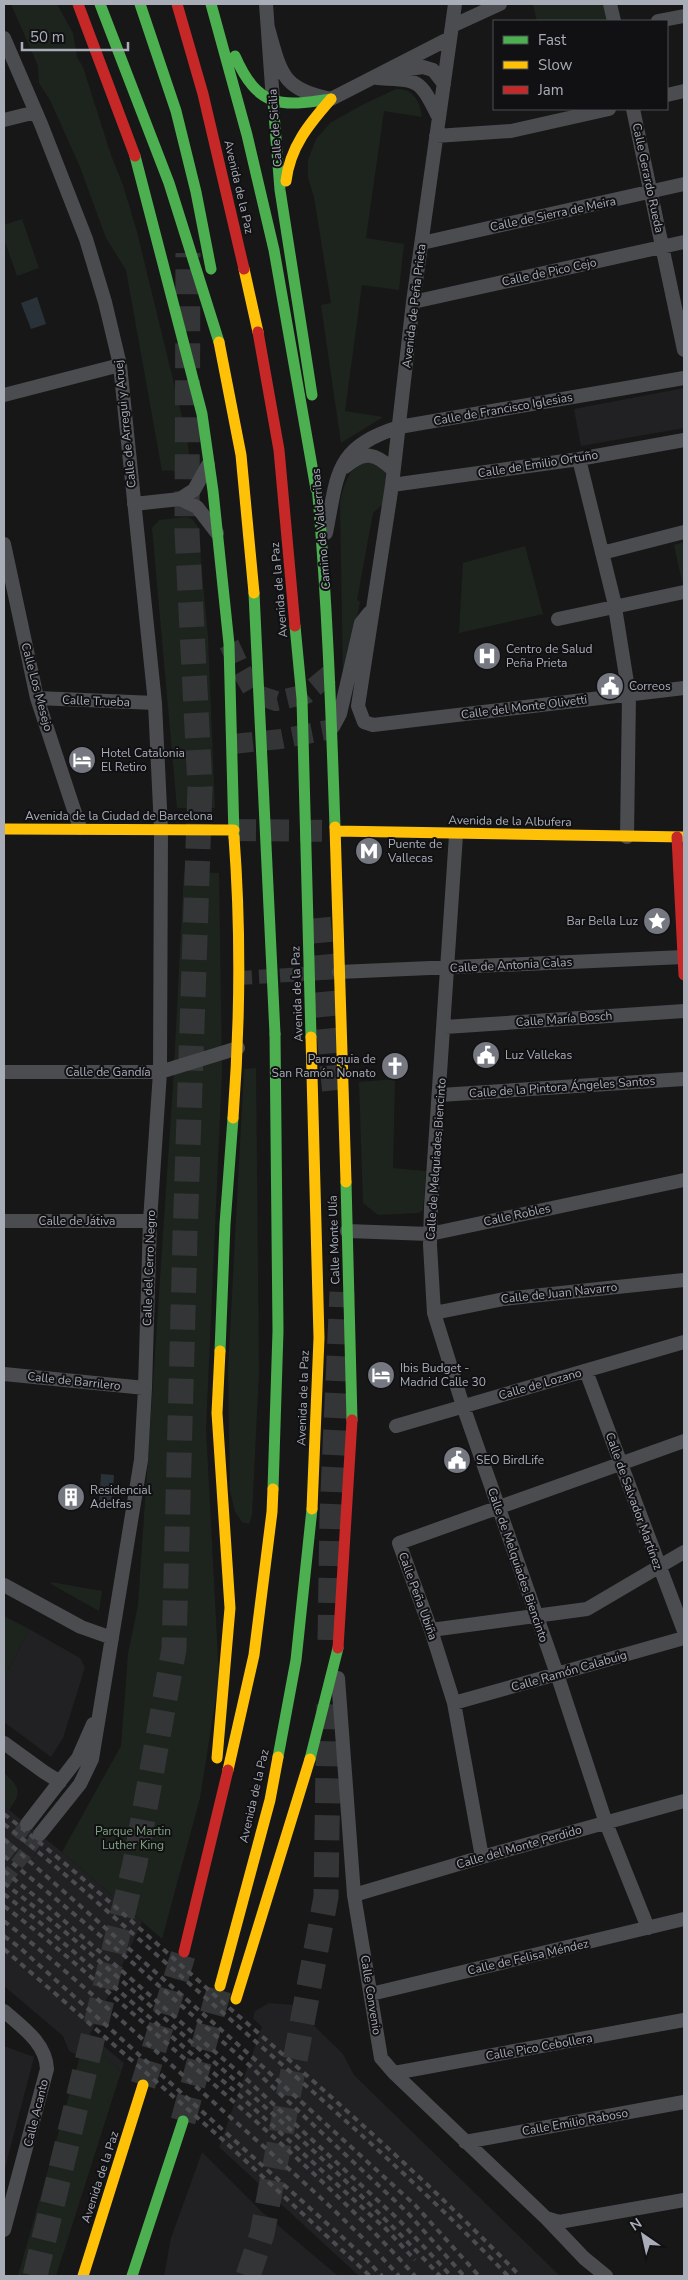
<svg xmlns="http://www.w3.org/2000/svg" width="688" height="2280" font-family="'Nunito Sans',sans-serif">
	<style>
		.built { fill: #212123 }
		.green { fill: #1d241e }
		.water { fill: #2a3239 }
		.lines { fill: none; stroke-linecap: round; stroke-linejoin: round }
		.street-tunnel { stroke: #343537; stroke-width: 14; stroke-dasharray: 14 7; stroke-linecap: butt }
		.secondary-tunnel { stroke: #343537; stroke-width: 20; stroke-dasharray: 20 10; stroke-linecap: butt }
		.primary-tunnel { stroke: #343537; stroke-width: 22; stroke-dasharray: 22 11; stroke-linecap: butt }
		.highway-tunnel { stroke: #343537; stroke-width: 25; stroke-dasharray: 25 12; stroke-linecap: butt }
		.street { stroke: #4b4c50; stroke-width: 14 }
		.fast { stroke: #4caf50; stroke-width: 11 }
		.slow { stroke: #ffc107; stroke-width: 11 }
		.jam { stroke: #c62828; stroke-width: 11 }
		.rail { stroke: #4b4c4f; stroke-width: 4; stroke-dasharray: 6 5; stroke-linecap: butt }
		.fast-bridge { stroke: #4caf50; stroke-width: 11 }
		.slow-bridge { stroke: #ffc107; stroke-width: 11 }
		.jam-bridge { stroke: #c62828; stroke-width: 11 }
		.labels { text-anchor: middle; stroke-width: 4; stroke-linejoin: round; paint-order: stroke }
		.street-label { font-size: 12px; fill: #a8adb8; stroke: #111113 }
		.poi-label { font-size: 12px; fill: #a8adb8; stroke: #111113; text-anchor: start }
		.park-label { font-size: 12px; fill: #7fa381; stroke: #111113 }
	</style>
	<rect width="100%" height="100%" fill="#171717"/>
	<path class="built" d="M684,388v40l-103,18 -7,-37z
		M29,1629l51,29 5,9 -22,71 -12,19 -47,-35v-44z
		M4,1806l58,46 80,70 -52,113 34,28 -3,9 -35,-36 -7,20 -10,-5 -6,-15 -59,-50z
		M269,2003l24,2 50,49 11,21 206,201h-201l-140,-129 43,-120 -9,-9 2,-7z
		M4,2046l30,11 -30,115z
		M202,2152l59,59 77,65h-174l7,-38z"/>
	<path class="green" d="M11,4h46l16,29 4,24 6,10 28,88 12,30 14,47 49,201 6,40c-12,1 -19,-4 -30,-2l-36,-201 -20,-32 -26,-71 -30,-67 -11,-17 -1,-17z
		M533,4h71l4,17h-71z
		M396,89c17,-1 24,12 26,28l-38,-6 -18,127 38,6 -5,46 -37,-5 -17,126 38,6 -42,26 -20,-138 10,-2 -17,-106 -6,-19v-18l8,-21 14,-16 32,-18z
		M22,219l17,49 -22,8 -13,-37v-14z
		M376,462l9,9 2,9 -4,24 -10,9 -16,87 3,2 -21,106 4,-31 -3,-174c3,-17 7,-27 18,-40z
		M186,517l6,2 6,8 10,110 7,171h-38l-25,-280 7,-8z
		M684,542v39l-2,1 -8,-37z
		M525,546l18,68 -84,19 4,-70z
		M184,872l35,1 3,199 -16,357 13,249 -19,120 -38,141 -100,-87 59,-106 7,-92 10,-49 35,-519z
		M256,1068l3,304 -7,143 -3,9 -7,-2 -7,-10 -5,-21 -2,-121 16,-301z
		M395,1079l-2,89 33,3 -3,39 -5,3 -40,2 -15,-12 -4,-121z
		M51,1582l51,9 -3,20 -48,-27z
		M4,1616l25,13 -25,49z
		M4,1773c16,14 18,20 5,37l-5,-4z
		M86,2035l35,37 -65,204h-38z"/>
	<path class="water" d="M37,297l9,27 -15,5 -10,-26z
		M101,1474l13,1 -2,29 -13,-1z"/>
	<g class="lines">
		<path class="street-tunnel" d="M238,978l101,-6
			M4,1855l23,-31
			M4,1881l36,-47"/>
		<path class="secondary-tunnel" d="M229,644l11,24 15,26 21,7 30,-7 24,-20
			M233,744l48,-5 51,-10"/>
		<path class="primary-tunnel" d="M234,830l101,1"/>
		<path class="highway-tunnel" d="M318,918l17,177
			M330,1640l2,-126 10,-222
			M143,2085l41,-133
			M183,2121l37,-135
			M35,2276l100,-413 39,-214 11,-412 15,-450 -13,-255 1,-279
			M248,2276l14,-42 64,-337 3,-195"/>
		<path class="street" d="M266,4l7,97
			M455,4l-42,298 -21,183 -34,221 6,16 9,3 311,-37
			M610,4l4,17
			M658,21l26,-5
			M452,26l48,-22
			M268,28c13,45 13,61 63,71l119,-61
			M4,38l37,86 45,115 19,63 15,63 35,338 6,126 -1,243 -10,149 -5,167 -4,72 -49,299 -12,25 -40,50
			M395,71l28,-4 10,3 11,14
			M377,78c44,2 42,1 62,40
			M667,95l17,-4
			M633,109l51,241
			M4,120l32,-8
			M436,136l75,-5 98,-22
			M422,243l262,-59
			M413,302l271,-60
			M4,395l116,-30
			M579,459l35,142 15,94 -2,142
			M345,467c19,-17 31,-14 48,3
			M392,485l187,-26 105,-19
			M180,499l17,8 20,26
			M134,504l46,-5 14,-9 14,-25
			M326,533c12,-60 8,-85 73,-106l285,-49
			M4,544l33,154 43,130
			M602,553l82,-21
			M558,619l126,-27
			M37,698l118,5
			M333,727l7,-13 21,-91 8,-10
			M456,835l-25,372 -1,38 4,68 29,93 94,268 49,149 42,105
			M339,972l345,-15
			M445,1027l239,-16
			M4,1072h156l78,-24
			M440,1095l244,-16
			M4,1221h146
			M347,1231l83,3 254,-54
			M434,1313l70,-14 180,-19
			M586,1371l98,260
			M4,1374l141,14
			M396,1426l288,-84
			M4,1585l77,42 31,11
			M431,1630l156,-21 97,-57
			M338,1678l16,217 27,163 13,15 152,145 38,40 22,18
			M454,1703l230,-65
			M4,1743l40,29 16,10
			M27,1824l51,-66 15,-34
			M482,1857l-28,-154 -23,-73 -32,-87 285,-102
			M354,1895l128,-38 202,-56
			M371,1994l313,-75
			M4,2011c18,16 42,32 43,58l-43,161
			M394,2073l290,-53
			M465,2142l219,-40
			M546,2218l13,4 125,-22"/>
		<path class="fast" d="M100,4l69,179 50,159
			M140,4l36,107 20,81 15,77
			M211,4l36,131 27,115 42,239
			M235,56c23,52 45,51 96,43
			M273,101l7,89 32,205
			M135,156l67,258 11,77
			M316,474c11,118 15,235 19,353
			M213,491l16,153 5,193
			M346,1182l6,238
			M225,1224l8,-106
			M220,1351l5,-127
			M273,1489l5,-158 -3,-297
			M278,1757l18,-97 16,-151
			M310,1759l28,-111
			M132,2276l51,-155"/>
		<path class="slow" d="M286,181c4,-34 23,-57 45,-82
			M244,269l14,63
			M335,827l11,355
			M4,829l230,1
			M335,831l349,6
			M233,1118c7,-93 8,-188 1,-281
			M217,1758l13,-150 -13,-195 3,-62
			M228,1770l26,-115 18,-143 1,-23
			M220,1986l50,-186 8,-43
			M236,1999l74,-240
			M83,2276l60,-191"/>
		<path class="jam" d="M78,4l57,152
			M177,4l26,90 41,175
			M677,837l7,138
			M338,1648l14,-228
			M184,1952l44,-182"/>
		<path class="rail" d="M4,1814c74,58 144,122 215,185 103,89 206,179 301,277
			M4,1824c75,60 145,125 218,188 97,85 196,170 286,264
			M4,1839l247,217 164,149 64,71
			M4,1856l122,101 122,107 159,148 57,64
			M4,1871l42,34 198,172 155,143 52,56
			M4,1883c64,49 124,103 185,157 86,75 173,152 251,236
			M4,1894l33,26 201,174 149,136 28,30
			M4,1906c63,48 122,102 182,154 79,69 159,138 229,216
			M4,1921c69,54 133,114 198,171 67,60 137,118 197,184
			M4,1936l15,11 342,307 21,22
			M4,1949l218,190 148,137"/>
		<path class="fast-bridge" d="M254,593l21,441
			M295,626l7,73 9,338"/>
		<path class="slow-bridge" d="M219,342l22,113 13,138
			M311,1037l8,301 -7,171"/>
		<path class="jam-bridge" d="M258,332l21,118 16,176"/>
	</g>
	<defs>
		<g id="hospital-disc" transform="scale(1.4375)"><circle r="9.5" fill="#757880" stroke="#111113"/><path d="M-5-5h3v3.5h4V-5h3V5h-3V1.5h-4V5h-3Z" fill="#fff"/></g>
		<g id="civic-disc" transform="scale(1.4375)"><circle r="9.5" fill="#757880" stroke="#111113"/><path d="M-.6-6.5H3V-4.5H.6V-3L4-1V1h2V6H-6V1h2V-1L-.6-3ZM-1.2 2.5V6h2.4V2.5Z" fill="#fff"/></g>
		<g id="hotel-disc" transform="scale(1.4375)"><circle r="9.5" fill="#757880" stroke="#111113"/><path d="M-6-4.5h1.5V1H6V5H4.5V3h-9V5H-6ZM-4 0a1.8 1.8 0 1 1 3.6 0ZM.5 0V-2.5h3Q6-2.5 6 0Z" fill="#fff"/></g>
		<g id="metro-disc" transform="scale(1.4375)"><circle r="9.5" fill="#757880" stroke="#111113"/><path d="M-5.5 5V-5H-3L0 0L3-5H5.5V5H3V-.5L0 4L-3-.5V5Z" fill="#fff"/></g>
		<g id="sight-disc" transform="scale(1.4375)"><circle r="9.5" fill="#757880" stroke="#111113"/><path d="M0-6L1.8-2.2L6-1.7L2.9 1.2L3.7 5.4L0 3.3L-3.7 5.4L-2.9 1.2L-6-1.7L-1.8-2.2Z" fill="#fff"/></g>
		<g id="church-disc" transform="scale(1.4375)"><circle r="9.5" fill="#757880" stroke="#111113"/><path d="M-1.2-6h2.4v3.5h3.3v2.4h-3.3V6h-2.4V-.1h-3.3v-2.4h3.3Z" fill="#fff"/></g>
		<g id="building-disc" transform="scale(1.4375)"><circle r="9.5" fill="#757880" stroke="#111113"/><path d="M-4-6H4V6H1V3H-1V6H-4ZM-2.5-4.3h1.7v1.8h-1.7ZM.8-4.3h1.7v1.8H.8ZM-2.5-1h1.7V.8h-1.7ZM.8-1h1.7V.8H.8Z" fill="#fff"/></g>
	</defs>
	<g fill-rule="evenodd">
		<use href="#hospital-disc" x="487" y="656"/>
		<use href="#civic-disc" x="610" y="686"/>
		<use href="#hotel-disc" x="82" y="760"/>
		<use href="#metro-disc" x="369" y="851"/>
		<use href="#sight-disc" x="657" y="921"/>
		<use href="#civic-disc" x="486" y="1055"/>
		<use href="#church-disc" x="395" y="1066"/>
		<use href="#hotel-disc" x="381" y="1375"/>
		<use href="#civic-disc" x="457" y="1460"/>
		<use href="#building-disc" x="71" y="1497"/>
	</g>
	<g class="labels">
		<g class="street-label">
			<text transform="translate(275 128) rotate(-94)" y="4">Calle de Sicilia</text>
			<text transform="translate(648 178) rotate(78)" y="4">Calle Gerardo Rueda</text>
			<text transform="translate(239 187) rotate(77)" y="4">Avenida de la Paz</text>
			<text transform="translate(553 214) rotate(-12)" y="4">Calle de Sierra de Meira</text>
			<text transform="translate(549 272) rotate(-12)" y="4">Calle de Pico Cejo</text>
			<text transform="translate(414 306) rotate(-83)" y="4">Avenida de Peña Prieta</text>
			<text transform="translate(503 409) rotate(-10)" y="4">Calle de Francisco Iglesias</text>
			<text transform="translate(125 424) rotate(-96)" y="4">Calle de Arregui y Aruej</text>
			<text transform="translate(538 464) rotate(-9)" y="4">Calle de Emilio Ortuño</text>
			<text transform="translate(321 529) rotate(-95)" y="4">Camino de Valderribas</text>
			<text transform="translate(279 590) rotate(-95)" y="4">Avenida de la Paz</text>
			<text transform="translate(37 687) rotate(75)" y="4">Calle Los Mesejo</text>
			<text transform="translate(96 701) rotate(2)" y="4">Calle Trueba</text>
			<text transform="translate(524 707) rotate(-7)" y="4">Calle del Monte Olivetti</text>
			<text x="119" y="820">Avenida de la Ciudad de Barcelona</text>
			<text transform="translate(510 821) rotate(1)" y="4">Avenida de la Albufera</text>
			<text transform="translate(511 965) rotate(-3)" y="4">Calle de Antonia Calas</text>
			<text transform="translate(297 994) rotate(-92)" y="4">Avenida de la Paz</text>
			<text transform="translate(564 1019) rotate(-4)" y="4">Calle María Bosch</text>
			<text x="108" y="1076">Calle de Gandía</text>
			<text transform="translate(562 1087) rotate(-4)" y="4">Calle de la Pintora Ángeles Santos</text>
			<text transform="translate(436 1159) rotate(-86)" y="4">Calle de Melquiades Biencinto</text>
			<text transform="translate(517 1215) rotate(-12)" y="4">Calle Robles</text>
			<text x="77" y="1225">Calle de Játiva</text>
			<text transform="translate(334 1240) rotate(-92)" y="4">Calle Monte Ulía</text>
			<text transform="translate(149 1268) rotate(-88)" y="4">Calle del Cerro Negro</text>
			<text transform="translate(559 1293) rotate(-6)" y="4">Calle de Juan Navarro</text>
			<text transform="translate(74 1381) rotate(6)" y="4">Calle de Barrilero</text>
			<text transform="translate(540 1384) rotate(-16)" y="4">Calle de Lozano</text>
			<text transform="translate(303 1398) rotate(-88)" y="4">Avenida de la Paz</text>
			<text transform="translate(634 1501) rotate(70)" y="4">Calle de Salvador Martínez</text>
			<text transform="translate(518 1565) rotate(71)" y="4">Calle de Melquiades Biencinto</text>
			<text transform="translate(418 1596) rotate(70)" y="4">Calle Peña Ubiña</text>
			<text transform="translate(569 1671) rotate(-16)" y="4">Calle Ramón Calabuig</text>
			<text transform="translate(254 1796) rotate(-77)" y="4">Avenida de la Paz</text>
			<text transform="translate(519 1847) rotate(-16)" y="4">Calle del Monte Perdido</text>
			<text transform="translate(528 1957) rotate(-13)" y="4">Calle de Felisa Méndez</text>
			<text transform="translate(371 1995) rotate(81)" y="4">Calle Convenio</text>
			<text transform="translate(539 2047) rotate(-10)" y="4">Calle Pico Cebollera</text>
			<text transform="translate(36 2113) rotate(-76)" y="4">Calle Acanto</text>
			<text transform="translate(575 2122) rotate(-10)" y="4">Calle Emilio Raboso</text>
			<text transform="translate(100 2177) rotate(-72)" y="4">Avenida de la Paz</text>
		</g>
		<g class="poi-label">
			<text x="506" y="653">Centro de Salud<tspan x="506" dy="14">Peña Prieta</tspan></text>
			<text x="629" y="690">Correos</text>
			<text x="101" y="757">Hotel Catalonia<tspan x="101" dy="14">El Retiro</tspan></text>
			<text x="388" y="848">Puente de<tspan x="388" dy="14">Vallecas</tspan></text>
			<text x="638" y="925" text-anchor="end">Bar Bella Luz</text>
			<text x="505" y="1059">Luz Vallekas</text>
			<text x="376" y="1063" text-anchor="end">Parroquia de<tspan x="376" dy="14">San Ramón Nonato</tspan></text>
			<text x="400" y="1372">Ibis Budget -<tspan x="400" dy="14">Madrid Calle 30</tspan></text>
			<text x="476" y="1464">SEO BirdLife</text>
			<text x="90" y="1494">Residencial<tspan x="90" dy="14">Adelfas</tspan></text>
		</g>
		<g class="park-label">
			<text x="133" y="1835">Parque Martin<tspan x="133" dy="14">Luther King</tspan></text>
		</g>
	</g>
	<rect width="688" height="2280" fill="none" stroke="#a8adb8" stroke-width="10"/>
	<rect x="493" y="20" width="175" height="90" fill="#111113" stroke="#4d4f55"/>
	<rect x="503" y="36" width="25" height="8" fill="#4caf50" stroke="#4d4f55"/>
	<text x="538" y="45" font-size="15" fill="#a8adb8">Fast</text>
	<rect x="503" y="61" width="25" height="8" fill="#ffc107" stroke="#4d4f55"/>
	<text x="538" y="70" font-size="15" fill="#a8adb8">Slow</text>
	<rect x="503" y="86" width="25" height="8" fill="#c62828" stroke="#4d4f55"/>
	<text x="538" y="95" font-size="15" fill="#a8adb8">Jam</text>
	<g transform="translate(643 2235) rotate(326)" stroke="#111113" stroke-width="4" paint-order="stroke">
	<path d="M0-4L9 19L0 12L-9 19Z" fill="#a8adb8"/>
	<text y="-8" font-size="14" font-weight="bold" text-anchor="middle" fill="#a8adb8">N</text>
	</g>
	<path d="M22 42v8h106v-8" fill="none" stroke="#a8adb8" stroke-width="2.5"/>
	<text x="30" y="42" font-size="15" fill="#a8adb8" stroke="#111113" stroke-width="4" paint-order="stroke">50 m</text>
</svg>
